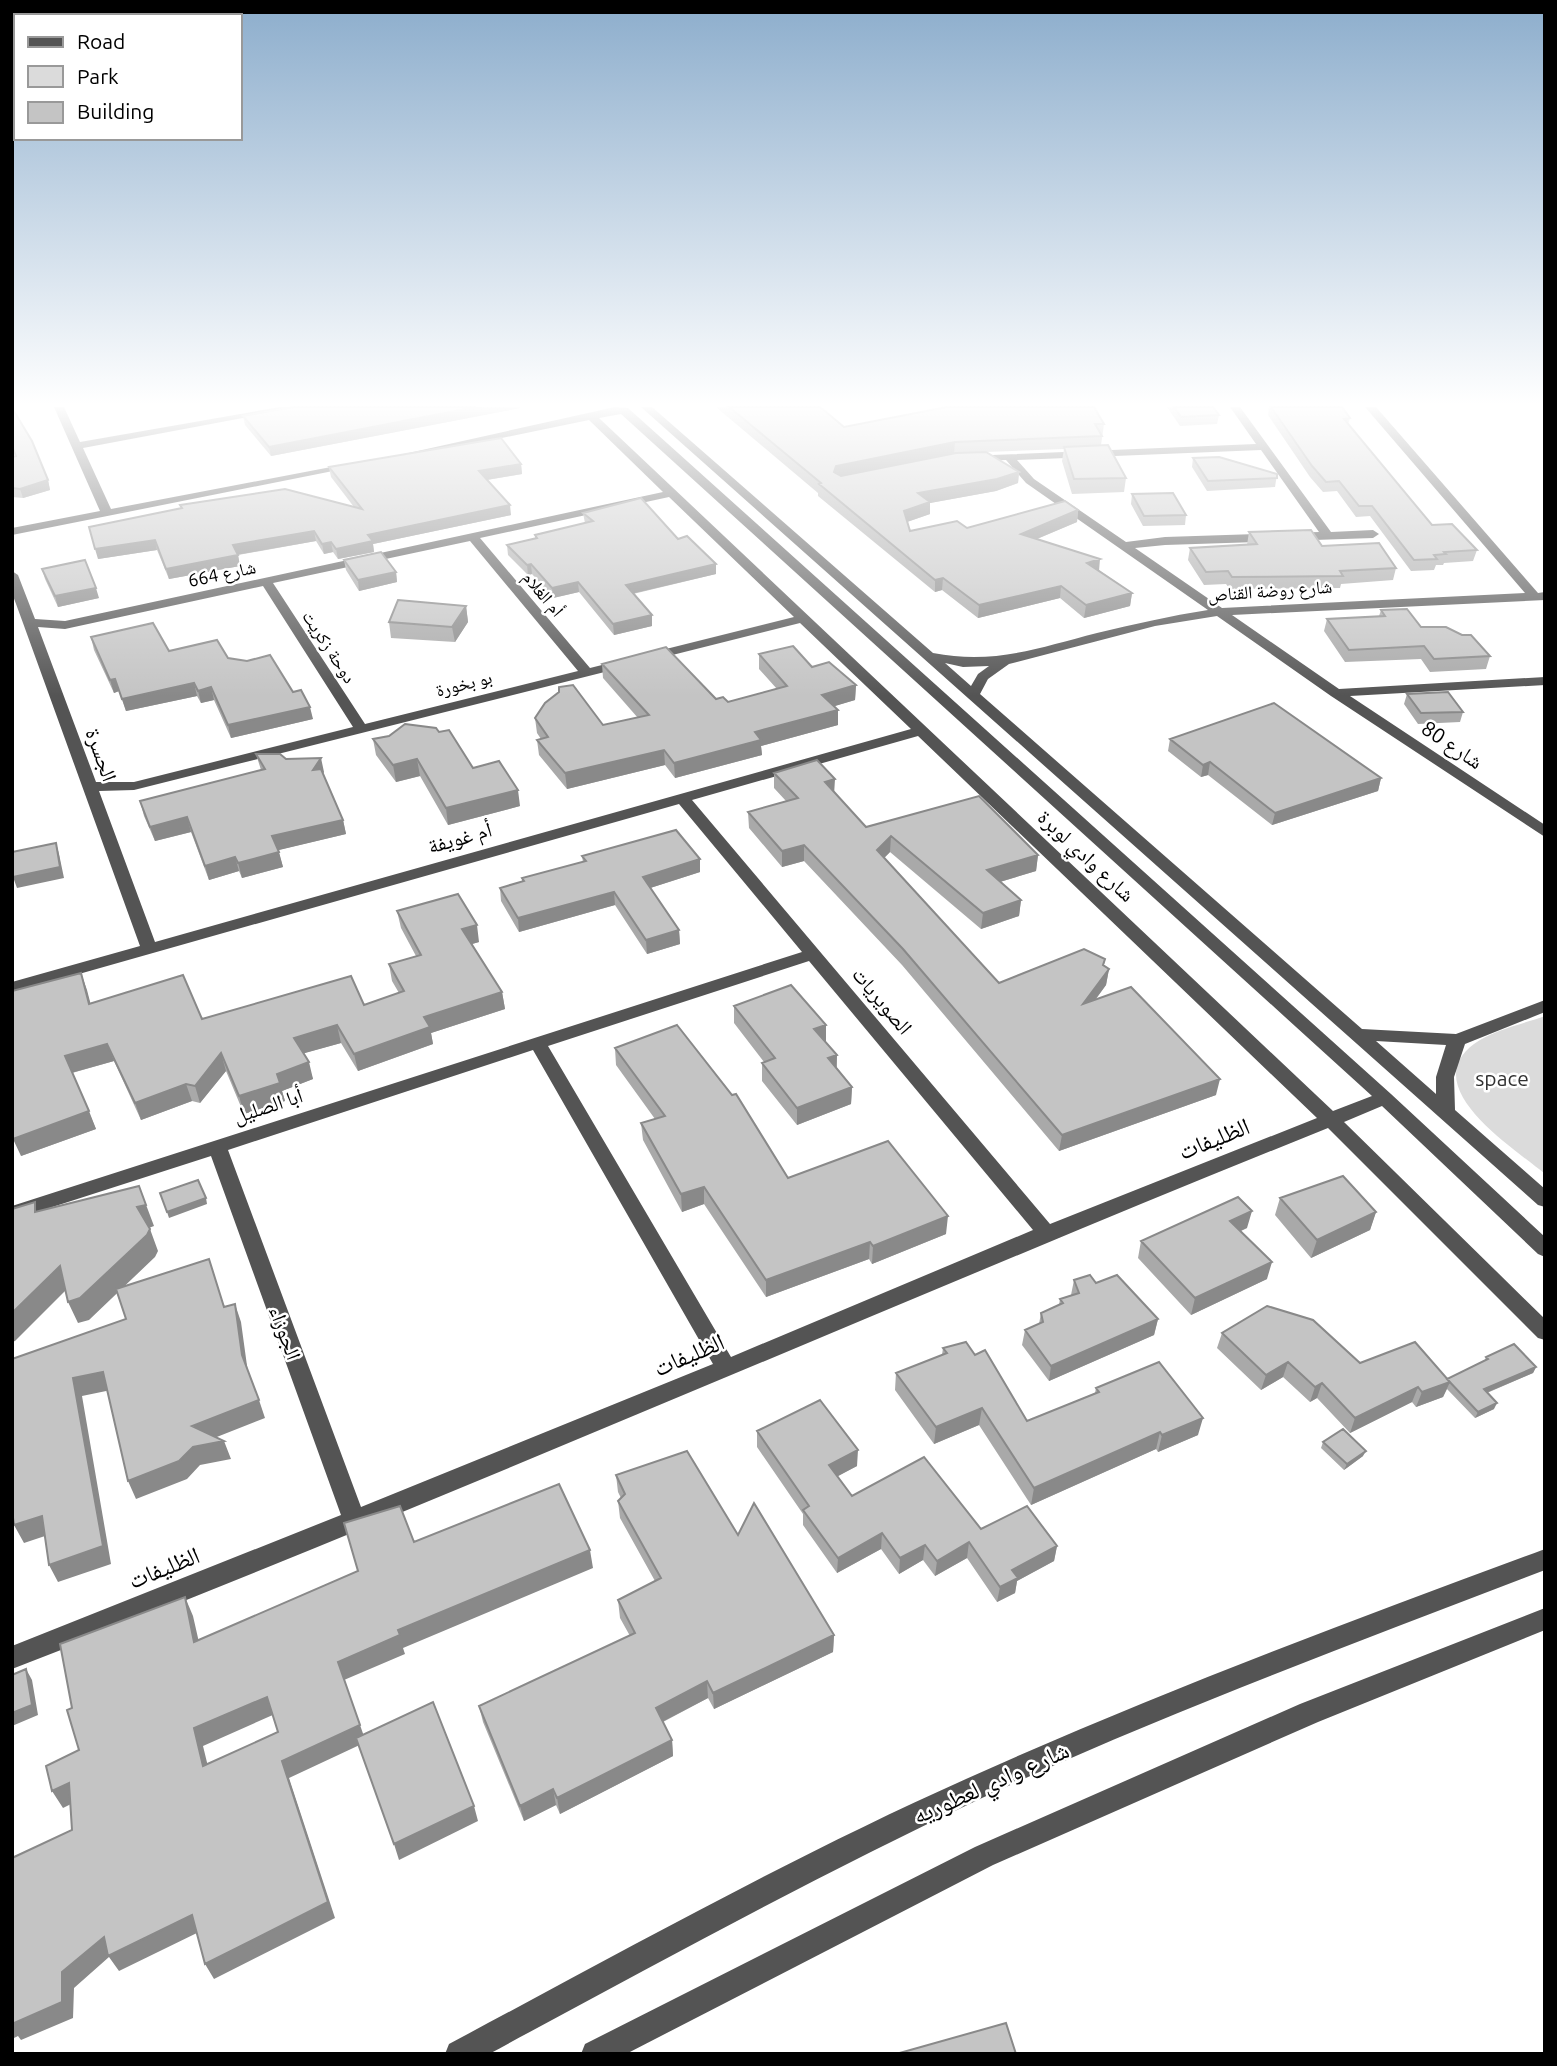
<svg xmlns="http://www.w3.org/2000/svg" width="1557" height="2066" font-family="Ubuntu,'Noto Naskh Arabic',sans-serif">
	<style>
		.green { fill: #dbdbdb }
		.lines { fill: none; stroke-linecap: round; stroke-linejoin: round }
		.minor { fill: #545454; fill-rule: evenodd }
		.wall { fill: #a9a9a9 }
		.shaded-wall { fill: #898989 }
		.building { fill: #c4c4c4; stroke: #898989; stroke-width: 2; fill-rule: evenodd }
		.labels { text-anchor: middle; stroke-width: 5; stroke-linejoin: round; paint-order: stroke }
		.far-street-label { font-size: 18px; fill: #000; stroke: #fff }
		.street-label { font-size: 21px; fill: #000; stroke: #fff }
		.park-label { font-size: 21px; fill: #323232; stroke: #fff }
		.near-street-label { font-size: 24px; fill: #000; stroke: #fff }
	</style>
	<rect width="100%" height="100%" fill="#fff"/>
	<path class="green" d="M1545,1016v158c-31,-26 -129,-87 -71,-130 18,-14 49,-20 71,-28z"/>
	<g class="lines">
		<path class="minor" d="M54,407h10l16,35 200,-35h22l-219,41 28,61 241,-46 6,3 -346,69v-7l88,-17z
			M615,407l13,1 763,686 154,143v20l-7,-3 -156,-148 -38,16 201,197v21l-7,-2 -210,-210c-440,177 -874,369 -1316,541v-23l329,-131 -130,-359 -199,64v-14l790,-254 -123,-148 -667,189v-11l128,-36 -117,-323 -11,-30v-22l6,4 17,44 30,2 598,-129 -74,-72 -189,39 -5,-3zM621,414l751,682 -39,15 -734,-693zM669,497l125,120 -204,51 -110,-130zM470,541l108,130 -213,53 -92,-141zM263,586l90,141 -219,55h-38l-58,-155 27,2zM800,623l111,106 -756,213 -56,-151 35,-1zM918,736l399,382 -267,106 -358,-424zM809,961l224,269 -302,127 -183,-311zM533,1050l180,314 -352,143 -133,-357z
			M641,407h11l281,246c61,12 105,-5 164,-20 37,-9 73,-17 111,-23l-182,-127 -20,-23 -35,1 -5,-3 1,-2 289,-12 -26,-37h10l91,125 42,-2 6,4 -6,4 -208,7 -30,3 87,60 303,-15 -160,-186h11l162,186 7,-1v8l-313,15 107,74 206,-12v8l-195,11 195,129v12l-214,-141 -114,-80 -62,10 -146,38 -21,15 -8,15 382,335 94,5 89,-34v12l-80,32 -11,33 1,33 90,79v18l-7,-2zM1261,450l58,82 -154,5 -39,5 -92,-63 -17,-19zM945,663l18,4 26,-1 -11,8 -7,12zM1376,1041l70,4 -10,32v17z
			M1545,1549v21c-189,73 -380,143 -563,228 -168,79 -330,168 -493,256h-44l4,-10c171,-91 340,-186 517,-265 189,-85 384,-158 579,-230z
			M1545,1608v22l-227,92 -325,143 -367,189h-45l4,-10 390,-197 325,-143z"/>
	</g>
	<path class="wall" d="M294,407h226v1l-249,48 -26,-31 -2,-9z
		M716,407h104l24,20 260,-3 -3,21 25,33 -2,14 -52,2 -10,-33 2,-12 -78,3 33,20 -1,11 -22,8 -66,12v11l-23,8 3,9 57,-3 111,-18 -1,12 -40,17 62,31 33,23 -2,13 -46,12 -24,-20 -82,20 -36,-28 -7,2 -117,-96v-3z
		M1167,407h46l6,8 -2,9 -37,2z
		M1269,407h73l8,11 -2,6 84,101 45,25 -4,11 -29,2 -1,2h-7l-2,5 -23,1 -41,-55 -14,1 -19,-26 -14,1 -13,-15 -42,-62z
		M12,408l36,72 2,10 -27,8 -11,-1v-40l3,-1 -3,-7z
		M1193,458l84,16 -2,13 -68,4 -15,-24z
		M521,464l1,10 -35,6 24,35 -138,29 1,8 -36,7 -5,-7 -9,2 -8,-13 -78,14 2,11 -71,13 -12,-29 -59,9 83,-51 -1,-3 174,2 -23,-30 -2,-10z
		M1132,494l54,21 -1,10 -42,1 -12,-22z
		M583,513l95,26 38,35 -83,20 19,32 -38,9 -35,-43 -26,6 -21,-24 -4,1 -20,-20 -1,-10 28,-7v-3l50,-12z
		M1249,532l73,14 74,22 -3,12 -52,4 -1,4 -110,1 -4,-5 -22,1 -16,-25 2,-12 57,-3z
		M344,560l52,12 1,10 -38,9 -13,-21z
		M42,569l57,29 -41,9 -13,-28z
		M466,606l2,16 -13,20 -64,-4 -2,-16z
		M1381,610l109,46 -4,13 -56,3 -9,-13 -76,3 -21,-31 3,-12 52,-3z
		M91,637l78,14 59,7 65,34 20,27 -82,19 -17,-38 -13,3 -4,-7 -71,15 -7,-20 -5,2 -20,-43z
		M759,654l53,13 44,18 -1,15 -21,6 4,19 -77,21 1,9 -87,23 -10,-13 -98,24 -28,-34 -2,-15 4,-1 -4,-6 -2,-15 68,7 35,-7 -35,-40 -1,-14 126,38 49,-13 -18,-20z
		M1407,694l56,18 -3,10 -42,2 -14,-20z
		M439,732l34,36 47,38 -72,19 -28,-49 -24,6 -20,-27 -3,-16z
		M1170,739l211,39 -3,13 -106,34 -64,-50 -7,2 -33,-26z
		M256,754l30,5 38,13 -1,1 20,47 3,14 -68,16 5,17 -41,11 -3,-7 -30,9 -18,-48 -36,9 -11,-25 -4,-15 121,-31z
		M774,773l60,20 32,34 172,28 -2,16 -36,11 21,18 -2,16 -38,13 -91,-77 -6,6 115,125 105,-18 5,4 -3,16 -10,14 120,96 -157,56 -157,-186 -98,-104 -22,6 -33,-39 -1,-16 38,-11 -12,-13z
		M582,856l118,3v13l-50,16 29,42 1,14 -33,10 -32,-49 -96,27 -18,-31 -1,-13 22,-6v-4l61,-16z
		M397,911l82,31 -7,2 30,48 3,17 -74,24 2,11 -75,27 -17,-28 -37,10 9,26 -31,12 3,10 -41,13 -18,-43 -26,32 -8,-2 -51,19 -27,-59 -42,12 24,56 -75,27 60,-183 9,30 112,16 162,-14 35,-12 -7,-12 -3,-17 27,-8 -15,-28z
		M734,1006l92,36 11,13v13l15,19 -1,17 -54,21 -35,-44v-18l2,-1 -30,-39z
		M615,1048l173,130 158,56 -74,30 -3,-5 -103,38 -62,-93 -22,8 -39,-72 -2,-17 14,-4 -39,-54z
		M1280,1198l96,14 -6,18 -59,28 -36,-43z
		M1247,1228l-6,3 26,48 -76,36 -53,-57 3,-17z
		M1074,1280l22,3 62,36 -4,16 -105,46 -27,-36 3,-15 14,-6 2,-11 18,-8 1,-6 11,-4z
		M1222,1333l138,30 87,16 37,-17 2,-5 50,10 -3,6 -46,20 7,16 -19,9 -28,-29 -4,8 -27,10 -4,-5 -62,31 -33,-35 -7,4 -27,-25 -22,13 -44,-42z
		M943,1348l32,7 52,66 68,-28 1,-5 102,47 -40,17 -2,-3 -125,56 -52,-80 -45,19 -39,-54 1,-17 46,-18z
		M757,1431l100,35 -20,10 15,20 129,33 76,17 -3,15 -37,20 -2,12 -18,9 -30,-44 -32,18 -12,-16 -24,14 -18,-25 -44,24 -34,-48v-11l-46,-67z
		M1323,1442l40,14 -19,14 -23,-22z
		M616,1475l122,60 96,100 -1,17 -119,57 -6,-11 -45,24 9,18 1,16 -113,58 -4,-9 -32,16 -41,-99 -4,-16 151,-70 -10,-18 -2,-18 37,-19 -35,-63 -2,-17 3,-3 -3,-6z"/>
	<path class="shaded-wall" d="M476,407l44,1 -249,48 -2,-9z
		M955,442l-1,11 -119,24 -1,-5 2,-6z
		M521,464l1,10 -42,7 -1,-10z
		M1019,472l-1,11 -22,8 -66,12v11l-26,9v-12l14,-18z
		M48,480l2,10 -27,8 -3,-9z
		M510,505l1,10 -138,29 1,8 -36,7 -2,-10 32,-14z
		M1078,510l-1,12 -57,24 1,-12z
		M314,531l2,10 -80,14 -3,-10z
		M155,540l2,10 -59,9 -3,-10z
		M331,542l2,10 -9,2 -2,-10z
		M238,555l2,11 -71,13 -3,-10z
		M1100,559l-1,12 -12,-8z
		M531,564l1,10 -4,1 -1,-10z
		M716,564v10l-90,21v-10z
		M396,572l1,10 -38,9 -1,-11z
		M943,578l-1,12 -7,2v-12z
		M578,582l1,10 -26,6 -1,-10z
		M1061,586l-1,12 -82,20 1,-13z
		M96,588l3,10 -41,9 -3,-11z
		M1132,593l-2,13 -46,12 2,-13z
		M466,606l2,16 -13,20 -3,-15z
		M652,615v11l-38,9 -1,-11z
		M115,679l4,12 -5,2 -4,-13z
		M194,683l3,13 -71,15 -4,-12z
		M856,685l-1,15 -33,10v-15z
		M211,687l3,13 -13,3 -3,-12z
		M310,707l3,12 -82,19 -3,-13z
		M838,710v15l-77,21 1,9 -87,23 -1,-15 81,-31z
		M664,750l1,15 -98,24 -2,-16z
		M321,758l3,14 -8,12 -3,-14z
		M417,759l3,17 -24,6 -3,-17z
		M1210,762l-2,13 -7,2 2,-12z
		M1381,778l-3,13 -106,34 3,-12z
		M835,779l-1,16 -9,-13z
		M518,790l2,16 -72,19 -2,-17z
		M187,817l4,15 -36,9 -5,-14z
		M343,820l3,14 -71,17 -3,-15z
		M891,836l-1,16 -14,14 1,-16z
		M56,843l3,11 5,24 -47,10 -4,-11z
		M804,845v16l-22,6v-16z
		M279,852l4,15 -41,11 -4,-15z
		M1038,855l-2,16 -50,15 1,-16z
		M235,857l4,14 -30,9 -4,-14z
		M700,859v13l-56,18 -1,-13z
		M614,892l1,13 -96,27 -1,-14z
		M1021,900l-2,16 -38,13 2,-16z
		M477,925l2,17 -14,4 -3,-17z
		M679,930l1,14 -33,10 -1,-14z
		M1105,959l-3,17 7,-7 -3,16 -26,35 3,-16z
		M81,973l6,17 8,31 -6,-17z
		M502,992l3,17 -74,24 2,11 -75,27 -4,-17 70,-37z
		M337,1025l4,18 -43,12 -4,-17z
		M826,1025v17l-12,-13z
		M107,1044l7,17 -43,12 -6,-17z
		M221,1053l5,18 -26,32 -5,-17z
		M837,1055l-1,17 -8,-14z
		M309,1062l4,17 -31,12 3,10 -41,13 -5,-18 38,-22z
		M1220,1079l-4,16 -157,56 3,-16z
		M186,1084l6,17 -51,19 -6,-17z
		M852,1087l-1,17 -54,21v-17z
		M89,1111l7,18 -75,27 -8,-17z
		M139,1186l15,40 -8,3 -9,-22z
		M704,1187v17l-22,8 -1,-18z
		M206,1198l1,6 -38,14 -2,-6z
		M1252,1211l-5,17 -21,9 4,-16z
		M1376,1212l-6,18 -59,28 6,-18z
		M948,1216l-2,18 -74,30 1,-18z
		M150,1229l8,22 -3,6 -66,63 -11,3 -10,-21z
		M870,1242l-1,17 -103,38v-17z
		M1272,1262l-5,17 -76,36 4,-17z
		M60,1266l9,21 -54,54 -3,1v-29z
		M235,1304l6,18 7,51 -6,-18z
		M1158,1319l-4,16 -105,46 2,-15z
		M1288,1362l-5,15 -22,13 5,-15z
		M1536,1367l-3,6 -52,22 3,-6z
		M103,1372l8,18 -29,6 29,168 -53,18 -9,-17 24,-187z
		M1450,1382l-7,15 -27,10 6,-15z
		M1322,1383l-5,15 -7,4 5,-15z
		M1418,1387l-6,15 -62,31 5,-15z
		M259,1400l6,18 -66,26 -7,-18z
		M1497,1403l-3,6 -19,9 3,-6z
		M982,1408l-3,17 -45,19 2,-17z
		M1203,1418l-5,17 -40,17 4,-17z
		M1160,1432l-4,17 -125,56 3,-17z
		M224,1441l7,18 -31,6 -13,14 -51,20 -8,-18 65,-34z
		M858,1450l-1,16 -28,15v-16z
		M1366,1451l-3,5 -19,14 3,-6z
		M42,1516l9,18 -27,9 -10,-18z
		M882,1533l-1,16 -44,24 1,-15z
		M969,1542l-2,16 -32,18 2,-15z
		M925,1545l-2,15 -24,14 1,-16z
		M1057,1546l-3,15 -37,20 -2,12 -18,9 3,-15 12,-17z
		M590,1550l3,18 -190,80 2,6 -61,26 -6,-18 60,-32z
		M185,1597l8,19 10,44 -9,-18z
		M834,1635l-1,17 -119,57 -1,-16z
		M26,1669l6,11 6,35 -26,11v-13z
		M707,1681l1,17 -50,26 -2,-16z
		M267,1697l8,17 -72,32 9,37 -9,-17 -9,-38z
		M360,1725l6,17 -77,36 46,140 -121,61 -9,-15 77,-203z
		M672,1740l1,16 -113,58 -3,-16z
		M69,1783l10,17 -16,8 -11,-17z
		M553,1789l3,16 -32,16 -4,-15z
		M474,1806l4,15 -79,39 -5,-16z
		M192,1915l9,16 -82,40 -10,-14 -35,31 -1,30 -52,22 -3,-4 -6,3v-15l50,-52 42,-35z"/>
	<path class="building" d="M294,407h182l-207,40 -26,-31z
		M729,407h91l24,20 103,-20h147l10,17h-9l7,12 -147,6 -119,24 -2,6 7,4 115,-23 30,-1 33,20 -22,7 -79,14 12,9 -26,9 6,20 47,-10 10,7 98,-27 13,9 -57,24 79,25 -13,4 45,30 -46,12 -25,-19 -82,19 -36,-27 -8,2 -116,-96 2,-1z
		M1174,407h39l6,8 -38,2z
		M1271,407h71l8,11 -6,1 88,106 20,-1 25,26 -33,2 2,2 -12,1 3,4 -23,1 -42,-54h-13l-20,-25 -13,1 -14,-16z
		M12,408l20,33 16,39 -28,9 -8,-1v-31l4,-1 -4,-10z
		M501,438l20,26 -42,7 31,34 -142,30 5,6 -37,8 -5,-7 -9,2 -8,-13 -81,14 5,10 -72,14 -11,-29 -60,9 -6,-22 93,-19 -2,-3 105,-16 77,20 -33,-42z
		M1108,445l18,33 -52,1 -10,-32z
		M1219,457l58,17v4l-69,3 -15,-23z
		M1173,493l13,22 -42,1 -12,-22z
		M641,498l37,41 9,-3 29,28 -90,21 26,30 -39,9 -35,-42 -26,6 -21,-24 -4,1 -20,-20 30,-7 -2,-3 58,-14 -10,-8z
		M1311,530l11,16 57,-3 17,25 -56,3 3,5 -111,1 -4,-6 -22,1 -16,-24 67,-4 -8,-12z
		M381,552l15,20 -38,8 -14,-20z
		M85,560l11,28 -41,8 -13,-27z
		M398,600l68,6 -14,21 -63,-5z
		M1407,609l14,18h25l16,8h9l19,21 -56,3 -10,-13 -75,4 -22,-31 58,-3 -4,-6z
		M153,623l16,28 48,-11 11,18 19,3 23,-6 23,37 8,-2 9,17 -82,18 -17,-38 -13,4 -4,-8 -72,16 -7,-20 -5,1 -19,-43z
		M793,646l19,21 17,-5 27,23 -34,10 16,15 -83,22 6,8 -87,23 -10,-13 -99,23 -28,-33 11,-3 -13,-19 10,-15 14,-11v-5l14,-2 30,40 46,-10 -47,-51 64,-17 50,52 7,-2 5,5 59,-16 -28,-32z
		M1448,692l15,20 -42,1 -14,-19z
		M1274,703l107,75 -106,35 -65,-51 -7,3 -33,-26z
		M405,724l31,4 3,4 10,-2 24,38 26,-7 19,29 -72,18 -29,-49 -24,6 -20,-26 16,-3z
		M256,754h24l6,5 35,-1 -8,12 8,-1 22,51 -71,16 7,16 -41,11 -3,-6 -30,9 -18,-49 -37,10 -10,-26 125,-32z
		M817,760l18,19 -10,3 41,45 113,-31 59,59 -51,15 34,30 -38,13 -92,-77 -14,14 122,133 85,-34 21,10 -2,6 6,4 -26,35 48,-17 89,92 -158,56 -159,-186 -99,-104 -22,6 -34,-39 50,-14 -24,-25z
		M676,830l24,29 -57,18 36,53 -33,10 -32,-48 -96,26 -18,-30 24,-7 -2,-3 64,-17 -4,-5z
		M56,843l4,24 -47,10 -1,-25z
		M458,894l19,31 -15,4 40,63 -78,25 6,10 -76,27 -17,-29 -43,13 15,24 -32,12 3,9 -41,13 -18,-43 -26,33 -9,-2 -51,19 -28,-59 -42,12 24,55 -76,28 -1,-3v-145l69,-18 8,31 94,-29 19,44 149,-43 13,29 40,-14 -15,-27 32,-9 -24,-44z
		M791,985l35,40 -12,4 23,26 -9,3 24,29 -55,21 -35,-45 13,-5 -41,-52z
		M677,1025l55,70 4,-1 52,84 100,-37 60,75 -75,30 -3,-4 -104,38 -62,-93 -23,7 -40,-71 24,-7 -50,-68z
		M1343,1176l33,36 -59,28 -37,-42z
		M198,1180l8,18 -39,14 -7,-19z
		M139,1186l7,19 -9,2 13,22 -3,6 -67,63 -12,4 -8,-36 -48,47v-104l23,-7v10z
		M1238,1197l14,14 -22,10 42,41 -77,36 -54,-57z
		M209,1259l15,48 11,-3 7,51 17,45 -67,26 32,15 -31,6 -14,14 -51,20 -25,-109 -30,6 30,168 -54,19 -7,-49 -28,9 -2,-14v-152l114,-40 -10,-30z
		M1090,1275l6,8 21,-8 41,44 -107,47 -26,-36 18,-8 -2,-9 22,-10 -3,-4 19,-6 -5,-13z
		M1267,1306l46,14 47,43 55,-21 35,40 -28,10 -4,-5 -63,31 -33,-35 -7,4 -27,-25 -22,13 -44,-42z
		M966,1342l9,13 10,-5 42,71 72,-29 -3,-4 63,-26 44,56 -41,17 -2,-3 -126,56 -52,-80 -46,19 -40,-54 51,-20 -4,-5z
		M1514,1344l22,23 -52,22 13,14 -19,9 -31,-33 41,-20 -2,-2z
		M820,1400l38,50 -29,15 23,31 72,-39 57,72 46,-23 30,40 -45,24 6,8 -18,9 -31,-45 -32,19 -12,-16 -25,13 -18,-25 -44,25 -35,-48 6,-4 -52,-75z
		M1343,1429l23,22 -19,13 -24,-22z
		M687,1451l51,84 16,-32 80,132 -121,58 -6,-12 -51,27 16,32 -115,58 -4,-9 -33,17 -41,-100 156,-73 -17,-33 43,-22 -43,-77 7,-7 -9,-19z
		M559,1484l31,66 -192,80 2,5 -62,27 22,63 -78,36 46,141 -123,62 -13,-49 -84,41 -4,-19 -42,35v30l-50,22v-166l60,-28 -3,-47 -17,8 -6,-25 33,-16 -12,-40 5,-2 -12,-64 125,-47 9,45 164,-71 -14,-48 56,-17 14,36zM267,1697l11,35 -75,34 -9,-38z
		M26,1669l6,36 -20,8v-38z
		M433,1702l41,104 -80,38 -38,-106z
		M1006,2023l10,31h-120z"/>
	<linearGradient id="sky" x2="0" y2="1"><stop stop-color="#8cadcc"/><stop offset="0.58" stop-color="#fff"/><stop offset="1" stop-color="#fff" stop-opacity="0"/></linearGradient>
	<rect width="1557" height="696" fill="url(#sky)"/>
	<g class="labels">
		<g class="far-street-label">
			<text transform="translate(222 574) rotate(-12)" y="6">شارع 664</text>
			<text transform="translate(1270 591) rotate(-4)" y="6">شارع روضة القناص</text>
			<text transform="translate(543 594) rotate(50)" y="6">أم الغلام</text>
			<text transform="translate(329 647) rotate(57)" y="6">دوحة زكريت</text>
			<text transform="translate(464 684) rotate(-14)" y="6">بو بخورة</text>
		</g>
		<g class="street-label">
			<text transform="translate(1452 745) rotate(34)" y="7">شارع 80</text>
			<text transform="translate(101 755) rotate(70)" y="7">الجسرة</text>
			<text transform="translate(460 838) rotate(-16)" y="7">أم غويفة</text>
			<text transform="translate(1086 856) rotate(43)" y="7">شارع وادي لوبرة</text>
			<text transform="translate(882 1001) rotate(50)" y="7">الصويريات</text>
			<text transform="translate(268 1106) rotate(-18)" y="7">أبا الصليل</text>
			<text transform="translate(285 1333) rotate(70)" y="7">الجوزاء</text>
		</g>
		<g class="park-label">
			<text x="1502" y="1086">space</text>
		</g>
		<g class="near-street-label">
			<text transform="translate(1214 1139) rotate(-22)" y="8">الظليفات</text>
			<text transform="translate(689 1355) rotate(-23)" y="8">الظليفات</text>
			<text transform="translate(164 1568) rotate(-22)" y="8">الظليفات</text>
			<text transform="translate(991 1783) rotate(-24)" y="8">شارع وادي لعطوريه</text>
		</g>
	</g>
	<rect width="1557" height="2066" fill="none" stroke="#000000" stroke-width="28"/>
	<rect x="14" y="14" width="228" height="126" fill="#ffffff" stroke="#999999" stroke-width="2"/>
	<rect x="28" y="37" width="35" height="10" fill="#545454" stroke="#999999" stroke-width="2"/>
	<text x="77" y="49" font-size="21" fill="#000000">Road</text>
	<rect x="28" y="66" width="35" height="21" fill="#dbdbdb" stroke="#999999" stroke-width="2"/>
	<text x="77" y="84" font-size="21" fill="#000000">Park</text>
	<rect x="28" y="102" width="35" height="21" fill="#c4c4c4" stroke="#999999" stroke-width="2"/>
	<text x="77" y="119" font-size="21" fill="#000000">Building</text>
</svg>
